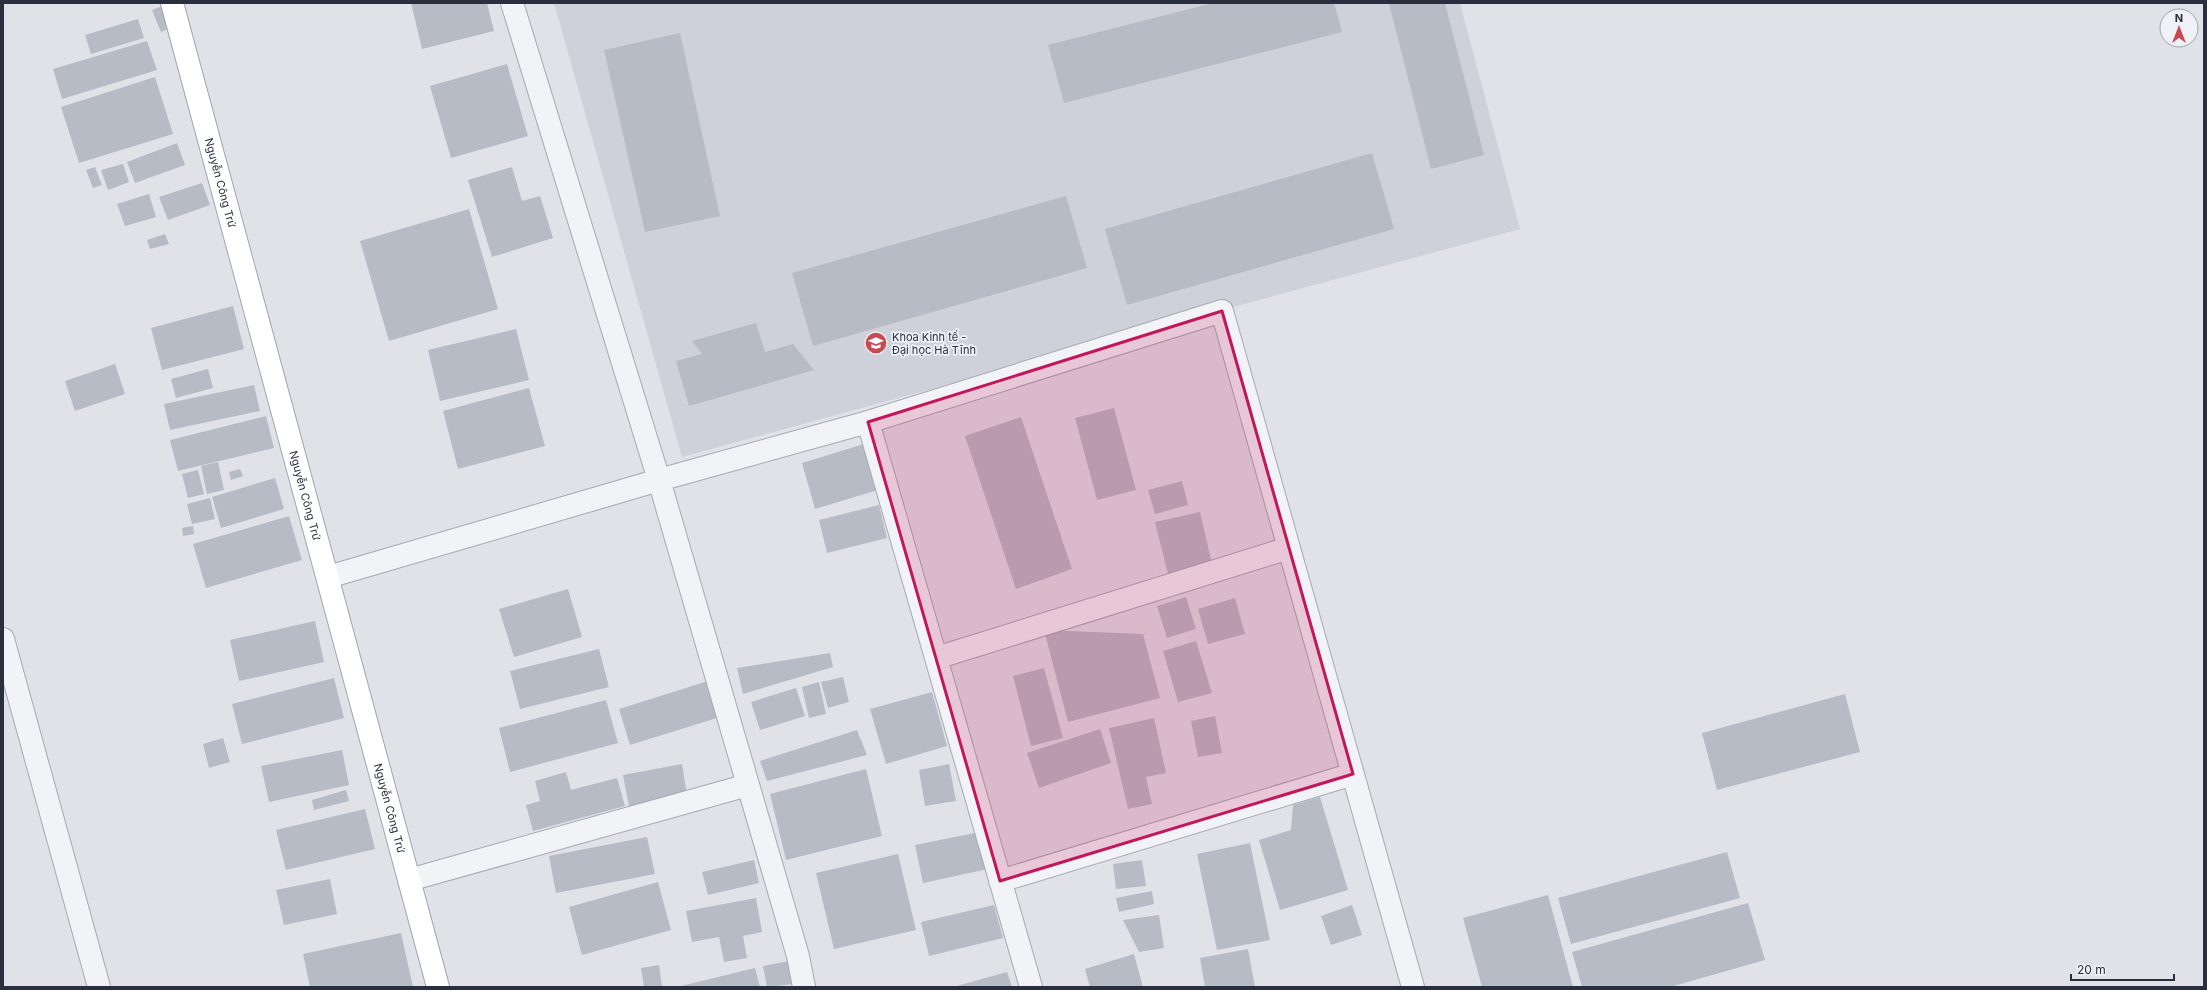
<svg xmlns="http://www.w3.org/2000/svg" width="2207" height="990" font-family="Inter,sans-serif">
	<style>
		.built { fill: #ced1da }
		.building { fill: #b7bbc5 }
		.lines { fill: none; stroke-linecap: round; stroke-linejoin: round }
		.minor-casing { stroke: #a5a9b2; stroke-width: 24 }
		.major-casing { stroke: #9fa6b3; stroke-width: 24 }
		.minor { stroke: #f2f3f7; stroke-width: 22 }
		.major { stroke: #fff; stroke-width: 22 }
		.marked { fill: #c2185b; fill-opacity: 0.2; stroke: #c2185b; stroke-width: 3; stroke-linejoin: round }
		.labels { text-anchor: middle; stroke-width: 3.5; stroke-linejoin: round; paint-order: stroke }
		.street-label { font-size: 11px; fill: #292f3f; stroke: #eff1f6 }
		.poi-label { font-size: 11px; fill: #292f3f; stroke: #eff1f6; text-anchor: start }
	</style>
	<rect width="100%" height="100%" fill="#e0e2e8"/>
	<path class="built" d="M554,3h906l60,226 -838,228z"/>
	<path class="building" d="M411,3h76l7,28 -72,18z
		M1213,3h121l8,29 -278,71 -16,-58z
		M1389,3h56l39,152 -53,14z
		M165,5l9,21 -13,6 -9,-22z
		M138,19l6,19 -53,16 -6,-19z
		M680,33l40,183 -75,16 -41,-182z
		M147,41l10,29 -95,29 -9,-30z
		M507,64l21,72 -77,22 -21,-72z
		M155,77l18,57 -94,29 -18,-56z
		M177,143l8,22 -50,18 -8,-21z
		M1372,153l22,76 -267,76 -22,-76z
		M123,164l6,18 -21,8 -7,-20z
		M95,167l7,18 -9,3 -7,-18z
		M512,167l10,34 18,-5 13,42 -61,19 -24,-77z
		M202,183l8,22 -42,15 -9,-23z
		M149,194l7,23 -31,9 -8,-22z
		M1066,196l21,72 -274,78 -21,-73z
		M469,209l29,100 -109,32 -29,-100z
		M165,234l4,10 -19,5 -3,-9z
		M233,306l11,43 -82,21 -11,-42z
		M756,323l9,29 28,-8 21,26 -125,36 -13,-45 26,-7 -10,-13z
		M516,329l13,51 -89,21 -12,-51z
		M115,364l10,30 -50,17 -10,-30z
		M208,369l5,19 -37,10 -5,-19z
		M254,385l6,26 -90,19 -6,-26z
		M529,388l16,58 -87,23 -15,-58z
		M1114,408l22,82 -39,10 -22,-82z
		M266,416l8,32 -96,23 -8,-31z
		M1021,417l51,152 -56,20 -51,-153z
		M864,444l14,46 -63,19 -13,-46z
		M218,462l6,28 -17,4 -6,-28z
		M240,469l3,7 -12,4 -2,-8z
		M198,470l6,24 -16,4 -6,-24z
		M275,478l9,31 -63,19 -9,-31z
		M1182,481l6,24 -33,9 -7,-24z
		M210,498l5,21 -23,5 -5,-20z
		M879,505l8,33 -60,15 -8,-33z
		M1200,512l13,56 -44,10 -14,-56z
		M289,516l13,44 -96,28 -13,-44z
		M193,526l1,8 -11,2 -1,-8z
		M568,589l14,48 -68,20 -15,-48z
		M1186,597l10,32 -29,9 -10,-32z
		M1235,598l10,36 -37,10 -10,-35z
		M315,621l9,41 -85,19 -9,-41z
		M1044,630l99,4 17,64 -92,24z
		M1196,641l16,52 -34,9 -15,-51z
		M599,649l10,38 -89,22 -10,-38z
		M830,653l3,14 -90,27 -6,-26z
		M1044,668l19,70 -32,8 -18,-70z
		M843,677l6,25 -21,6 -7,-26z
		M334,678l10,40 -102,26 -10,-40z
		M708,681l12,36 -90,28 -11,-36z
		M819,682l7,32 -17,4 -7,-31z
		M796,688l9,28 -45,14 -9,-28z
		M932,692l15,54 -61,18 -16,-55z
		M1845,694l15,58 -143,38 -15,-57z
		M606,700l12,43 -108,29 -11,-44z
		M1215,716l7,37 -24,4 -7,-36z
		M1154,718l12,55 -20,4 6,27 -24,5 -19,-81z
		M1100,729l11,34 -72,25 -12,-35z
		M857,730l10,25 -100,26 -7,-20z
		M223,738l7,24 -21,6 -6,-24z
		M342,750l7,35 -80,17 -8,-36z
		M682,764l5,31 -58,11 -6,-31z
		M949,764l7,37 -31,5 -6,-36z
		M866,769l16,67 -96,24 -16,-66z
		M566,772l5,18 46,-12 8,28 -92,25 -7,-26 14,-4 -5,-20z
		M346,790l3,11 -35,9 -2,-10z
		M1320,797l28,93 -68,20 -21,-70 32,-10 2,-25z
		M365,809l10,40 -89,21 -10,-40z
		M994,829l8,37 -79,17 -8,-38z
		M647,837l8,37 -99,19 -7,-37z
		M1250,843l20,97 -53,10 -20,-96z
		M1727,852l13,46 -169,46 -13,-46z
		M898,854l18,76 -82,19 -18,-76z
		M754,860l5,23 -51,12 -6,-23z
		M1142,860l4,26 -30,3 -3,-25z
		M330,879l7,35 -53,11 -8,-35z
		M658,882l13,48 -89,25 -13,-48z
		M1152,891l2,13 -35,8 -3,-14z
		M1548,895l25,92h-91l-19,-69z
		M756,898l6,34 -19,4 4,22 -23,4 -5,-25 -27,5 -6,-31z
		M1748,903l17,57 -95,27h-88l-10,-35z
		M994,905l9,33 -74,18 -8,-34z
		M1352,905l10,30 -31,10 -10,-29z
		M1159,915l5,33 -25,4 -16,-32z
		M401,933l12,54h-103l-7,-33z
		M1248,949l7,38h-50l-5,-29z
		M1134,954l9,33h-53l-5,-18z
		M789,961l4,23 -26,3 -4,-21z
		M659,965l3,22h-18l-3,-19z
		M755,968l5,19h-79v-1z
		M1007,972l5,15h-59z"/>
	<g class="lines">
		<g class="minor-casing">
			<path id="minor" d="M512,3l147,477 139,476 6,31
				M868,422l163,565
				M328,577l331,-97 209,-58 354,-111 191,676
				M3,639l96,348
				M936,658l353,-110
				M409,880l339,-95
				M1000,881l353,-107"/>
		</g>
		<g class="major-casing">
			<g id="major">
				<path id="s1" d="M172,3l266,984"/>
			</g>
		</g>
		<use href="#minor" class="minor"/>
		<use href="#major" class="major"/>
	</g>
	<path class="marked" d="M1222,311l131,463 -353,107 -132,-459z"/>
	<defs>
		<g id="university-disc" transform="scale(1.15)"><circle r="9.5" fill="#c94953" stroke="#eff1f6"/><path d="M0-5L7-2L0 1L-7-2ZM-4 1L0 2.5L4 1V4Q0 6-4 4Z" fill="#fff"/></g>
	</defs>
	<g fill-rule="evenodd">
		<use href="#university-disc" x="876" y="343"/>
	</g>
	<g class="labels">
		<g class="street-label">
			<text dy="4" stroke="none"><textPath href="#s1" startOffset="186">Nguyễn Công Trứ</textPath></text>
			<text dy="4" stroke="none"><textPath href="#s1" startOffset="510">Nguyễn Công Trứ</textPath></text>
			<text dy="4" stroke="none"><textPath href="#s1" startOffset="834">Nguyễn Công Trứ</textPath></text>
		</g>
		<g class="poi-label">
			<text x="892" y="341">Khoa Kinh tế -<tspan x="892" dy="13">Đại học Hà Tĩnh</tspan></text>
		</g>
	</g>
	<rect width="2207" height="990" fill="none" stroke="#292f3f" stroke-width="8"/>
	<g transform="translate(2179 28)"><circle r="19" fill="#eff1f6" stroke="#a0a3ad"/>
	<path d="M0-3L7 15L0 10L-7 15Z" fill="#c94953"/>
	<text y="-6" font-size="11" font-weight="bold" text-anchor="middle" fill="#292f3f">N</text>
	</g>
	<path d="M2071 974v6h103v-6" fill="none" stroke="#292f3f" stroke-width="2"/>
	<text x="2077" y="974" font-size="12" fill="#292f3f" stroke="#eff1f6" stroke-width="3" paint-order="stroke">20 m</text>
</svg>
